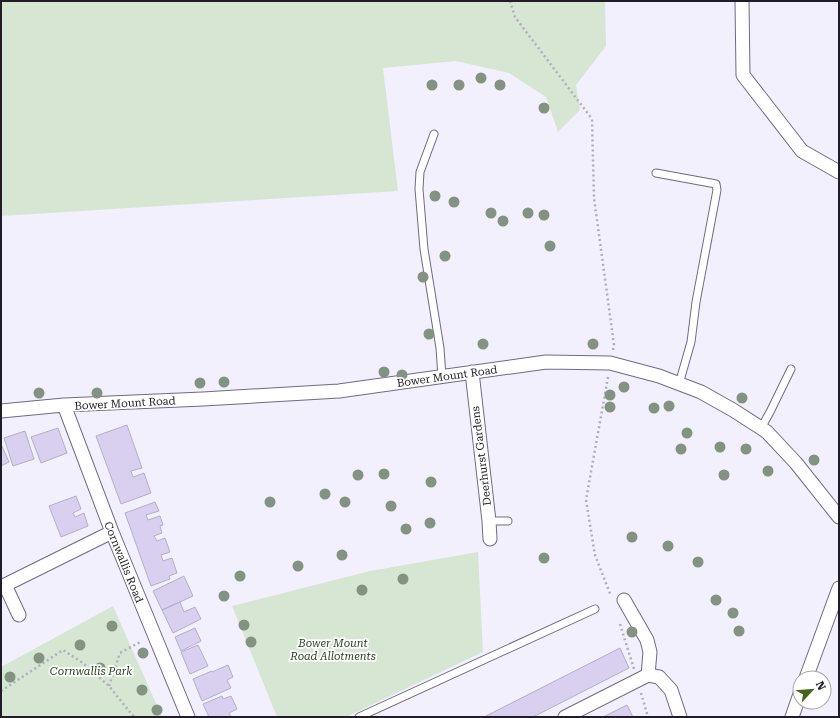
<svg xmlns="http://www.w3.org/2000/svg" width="840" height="718" font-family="'Roboto Serif',serif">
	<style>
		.green { fill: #d7e5d3 }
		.building { fill: #d8d0ee; stroke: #b5aecb }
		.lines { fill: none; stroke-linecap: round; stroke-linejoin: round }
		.lane-casing { stroke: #706983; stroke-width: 9 }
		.street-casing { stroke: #706983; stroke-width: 15 }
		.path { stroke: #b1aebb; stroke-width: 2.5; stroke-dasharray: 2 3; stroke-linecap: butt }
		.lane { stroke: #fff; stroke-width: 7 }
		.street { stroke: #fff; stroke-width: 13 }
		.tree { fill: #849282 }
		.labels { text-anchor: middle; stroke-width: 3.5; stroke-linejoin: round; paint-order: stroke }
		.street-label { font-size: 11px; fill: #201d28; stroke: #fff }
		.park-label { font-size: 11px; font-style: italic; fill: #29451e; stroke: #fff }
	</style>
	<rect width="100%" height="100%" fill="#f3f0fd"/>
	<path class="green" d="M1,1h604l1,45 -30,39 4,25 -22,22 -12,-35 -37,-24 -53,-12 -73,7 15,123 -397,25z
		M478,552l5,100 -137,65h-69l-45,-111 138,-35z
		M113,606l49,111h-161v-50z"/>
	<path class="building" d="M127,425l15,43 -11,3 2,6 11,-4 7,20 -30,11 -25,-68z
		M58,428l9,25 -26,10 -10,-26z
		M25,431l9,28 -21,7 -9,-28z
		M1,444l8,18 -8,4z
		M76,496l5,13 -8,4 2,4 9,-4 4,13 -27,11 -12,-31z
		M155,502l4,9 -13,4 2,5 12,-4 3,9 -3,1 2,7 -8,3 3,5 8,-3 5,14 -9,3 2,6 9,-3 5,15 -8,3 1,3 -19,7 -26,-73z
		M184,576l9,20 -31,14 -9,-19z
		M180,602l4,10 11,-5 6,12 -28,14 -11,-23z
		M195,628l6,13 -20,10 -6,-14z
		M198,645l10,21 -18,8 -9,-22z
		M620,648l9,20 -96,49h-49z
		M228,665l5,12 -6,3 4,8 -29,13 -9,-22 19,-8v1z
		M222,696l1,3 8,-3 6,13 -8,4 2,4h-22l-6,-13z
		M627,705l6,12h-30z"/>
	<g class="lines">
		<g class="lane-casing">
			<path id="lane" d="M434,134l-14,38 -1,17 5,60 16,99 2,29
				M656,173l60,11 1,6 -21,112 -5,40 -12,42
				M761,428l9,-16 21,-43
				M489,521h19
				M359,717l236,-108"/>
		</g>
		<g class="street-casing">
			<path id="street" d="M742,1l1,74 59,76 37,21
				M472,372l17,149 1,18
				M64,405l48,127 76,185
				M1,411l63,-6 139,-6 136,-8 207,-29 64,1 49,13 42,16 32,18 28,18 6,4 29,31 43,54
				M624,600l23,40 3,12 -2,23 11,2 12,13 9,27
				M19,615l-14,-30 107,-53
				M806,678l33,-90
				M565,717l83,-42
				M792,717l8,-23"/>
		</g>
		<path class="path" d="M510,1l5,16 77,102 2,79 20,147 -1,5
			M608,377l-22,123 9,55 16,41
			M620,624l14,45
			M109,686l11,-33 22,-12
			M1,691l62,-41 20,13 26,23 25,31
			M641,693l7,24"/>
		<use href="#lane" class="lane"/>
		<use href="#street" class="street"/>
	</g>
	<g class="tree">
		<circle cx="481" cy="78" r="5.5"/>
		<circle cx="432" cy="85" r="5.5"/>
		<circle cx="459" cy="85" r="5.5"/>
		<circle cx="500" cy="85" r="5.5"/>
		<circle cx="544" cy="108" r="5.5"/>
		<circle cx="435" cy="196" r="5.5"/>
		<circle cx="454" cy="202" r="5.5"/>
		<circle cx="491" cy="213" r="5.5"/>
		<circle cx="528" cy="213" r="5.5"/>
		<circle cx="544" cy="215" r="5.5"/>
		<circle cx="503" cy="221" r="5.5"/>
		<circle cx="550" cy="246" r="5.5"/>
		<circle cx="445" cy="256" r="5.5"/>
		<circle cx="423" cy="277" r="5.5"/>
		<circle cx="429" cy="334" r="5.5"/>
		<circle cx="483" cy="344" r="5.5"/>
		<circle cx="593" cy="344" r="5.5"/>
		<circle cx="384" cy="372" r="5.5"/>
		<circle cx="402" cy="375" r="5.5"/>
		<circle cx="224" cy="382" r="5.5"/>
		<circle cx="200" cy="383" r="5.5"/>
		<circle cx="624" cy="387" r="5.5"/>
		<circle cx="39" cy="393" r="5.5"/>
		<circle cx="97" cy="393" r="5.5"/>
		<circle cx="610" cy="395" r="5.5"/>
		<circle cx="742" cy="398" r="5.5"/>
		<circle cx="669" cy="406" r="5.5"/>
		<circle cx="610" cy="407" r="5.5"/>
		<circle cx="654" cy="408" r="5.5"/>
		<circle cx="687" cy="433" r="5.5"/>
		<circle cx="720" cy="447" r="5.5"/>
		<circle cx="681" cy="449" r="5.5"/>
		<circle cx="746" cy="449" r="5.5"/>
		<circle cx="814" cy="460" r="5.5"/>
		<circle cx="768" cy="471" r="5.5"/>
		<circle cx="384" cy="474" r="5.5"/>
		<circle cx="358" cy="475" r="5.5"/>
		<circle cx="724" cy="475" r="5.5"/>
		<circle cx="431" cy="482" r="5.5"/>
		<circle cx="325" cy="494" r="5.5"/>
		<circle cx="270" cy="502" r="5.5"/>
		<circle cx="345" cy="502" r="5.5"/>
		<circle cx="391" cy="506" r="5.5"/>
		<circle cx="430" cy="523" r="5.5"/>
		<circle cx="406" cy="529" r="5.5"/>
		<circle cx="632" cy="537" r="5.5"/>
		<circle cx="668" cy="546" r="5.5"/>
		<circle cx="342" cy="555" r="5.5"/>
		<circle cx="544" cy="558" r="5.5"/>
		<circle cx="698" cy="562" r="5.5"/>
		<circle cx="298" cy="566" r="5.5"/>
		<circle cx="240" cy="576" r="5.5"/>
		<circle cx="403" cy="579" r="5.5"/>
		<circle cx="362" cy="590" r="5.5"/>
		<circle cx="224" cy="596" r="5.5"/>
		<circle cx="716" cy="600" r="5.5"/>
		<circle cx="733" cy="613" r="5.5"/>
		<circle cx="244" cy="625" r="5.5"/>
		<circle cx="112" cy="626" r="5.5"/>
		<circle cx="739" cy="631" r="5.5"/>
		<circle cx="632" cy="632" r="5.5"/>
		<circle cx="251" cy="642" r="5.5"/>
		<circle cx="80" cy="645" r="5.5"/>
		<circle cx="143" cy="653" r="5.5"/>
		<circle cx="39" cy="658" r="5.5"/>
		<circle cx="100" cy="668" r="5.5"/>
		<circle cx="10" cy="677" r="5.5"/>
		<circle cx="142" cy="690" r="5.5"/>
		<circle cx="157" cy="710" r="5.5"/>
	</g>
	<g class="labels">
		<g class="street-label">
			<text transform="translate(447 376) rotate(-8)" y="4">Bower Mount Road</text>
			<text transform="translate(125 403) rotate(-3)" y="4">Bower Mount Road</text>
			<text transform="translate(481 456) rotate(-97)" y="4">Deerhurst Gardens</text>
			<text transform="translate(124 562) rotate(68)" y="4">Cornwallis Road</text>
		</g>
		<g class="park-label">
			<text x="333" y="647">Bower Mount<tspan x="333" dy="13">Road Allotments</tspan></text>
			<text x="91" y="675">Cornwallis Park</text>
		</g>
	</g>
	<rect width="840" height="718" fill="none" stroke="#201d28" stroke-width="4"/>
	<g transform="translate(812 690) rotate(64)"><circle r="19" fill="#ffffff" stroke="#a6a5a9"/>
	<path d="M0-3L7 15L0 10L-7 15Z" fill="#46661c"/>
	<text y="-6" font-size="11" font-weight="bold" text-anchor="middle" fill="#201d28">N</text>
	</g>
</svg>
